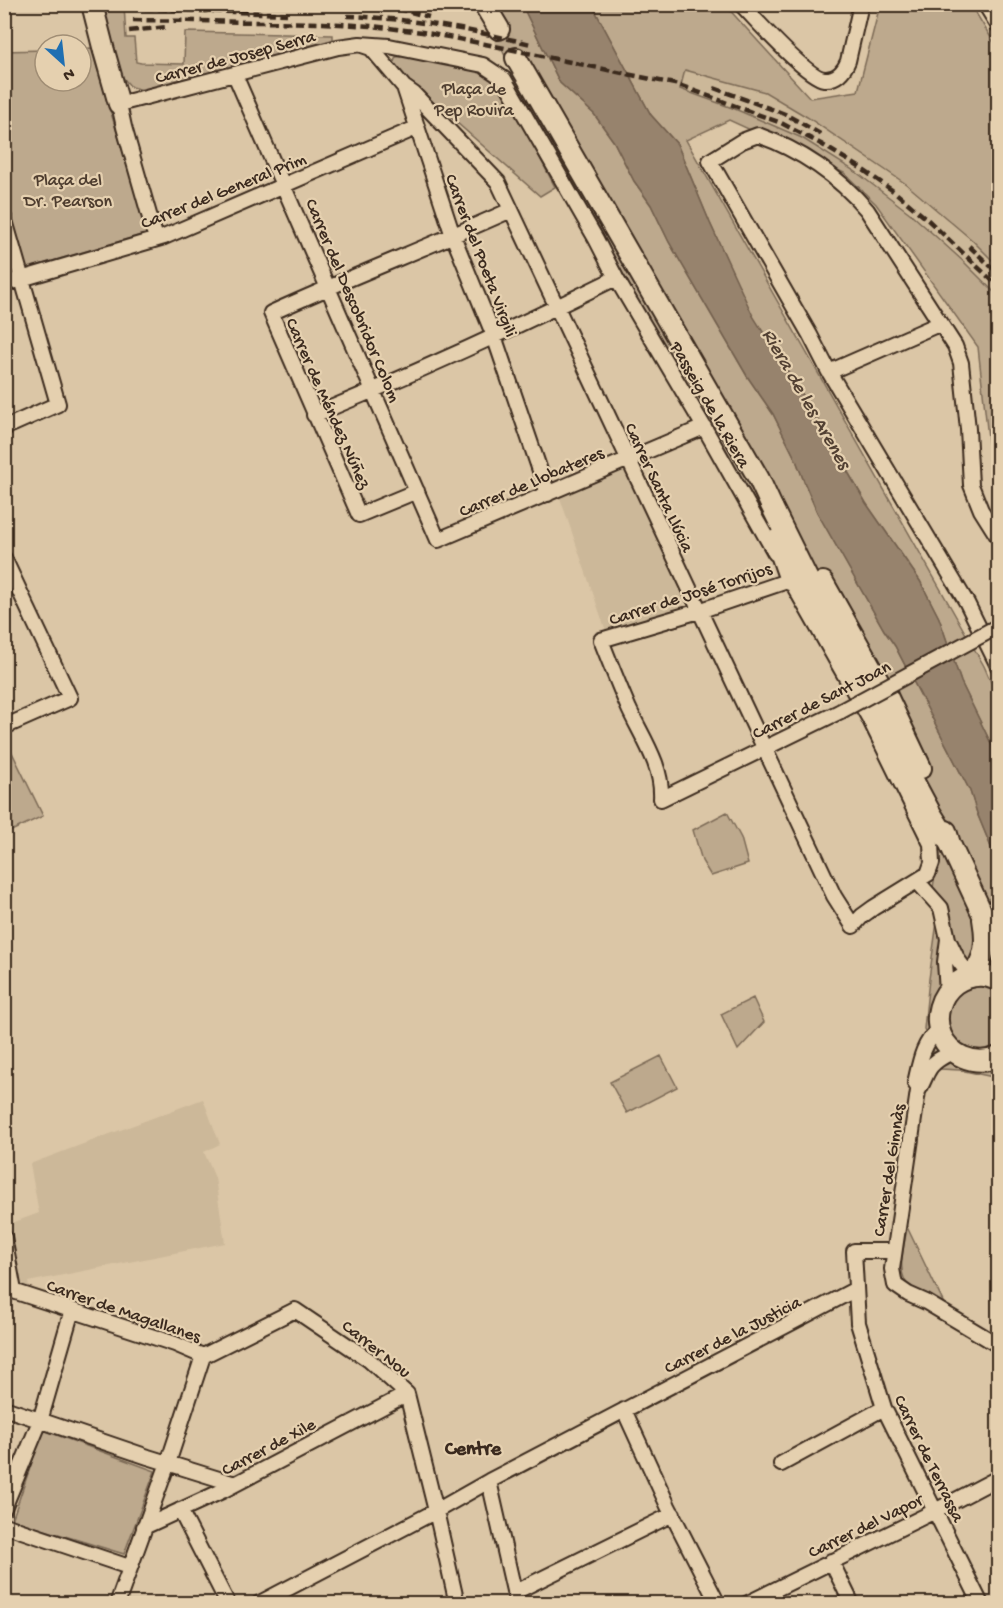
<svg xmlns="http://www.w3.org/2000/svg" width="1003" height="1608" font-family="'Gochi Hand',sans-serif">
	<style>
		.built { fill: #ccb899 }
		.green { fill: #bda98d; stroke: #7c6a56; stroke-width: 1.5 }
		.water { fill: #97836d; stroke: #725f4d; stroke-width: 1.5 }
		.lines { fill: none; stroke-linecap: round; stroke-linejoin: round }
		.secondary-tunnel { stroke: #bba78b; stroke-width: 20; stroke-dasharray: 20 10; stroke-linecap: butt }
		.street-casing { stroke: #3b2a1e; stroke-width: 18 }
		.secondary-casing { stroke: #3b2a1e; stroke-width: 24 }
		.street { stroke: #e5d0af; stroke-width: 14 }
		.secondary { stroke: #e5d0af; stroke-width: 20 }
		.rail { stroke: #3b2a1e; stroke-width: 4.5; stroke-dasharray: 9 4.5; stroke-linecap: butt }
		.street-bridge-casing { stroke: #3b2a1e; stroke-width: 18; stroke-linecap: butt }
		.secondary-bridge-casing { stroke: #3b2a1e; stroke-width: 24; stroke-linecap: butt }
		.street-bridge { stroke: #e5d0af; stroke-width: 14 }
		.secondary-bridge { stroke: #e5d0af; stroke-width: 20 }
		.labels { text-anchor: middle; stroke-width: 4.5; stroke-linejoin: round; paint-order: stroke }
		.street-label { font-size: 18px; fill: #3b2a1e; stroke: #e5d0af }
		.park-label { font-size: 18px; fill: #4e3d2f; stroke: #e5d0af }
		.water-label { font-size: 20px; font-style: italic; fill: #524032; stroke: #e5d0af }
		.neighbourhood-label { font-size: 20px; font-weight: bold; fill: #3b2a1e; stroke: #e5d0af }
	</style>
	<rect width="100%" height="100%" fill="#dbc6a6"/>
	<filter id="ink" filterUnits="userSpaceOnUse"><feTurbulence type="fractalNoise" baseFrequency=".0167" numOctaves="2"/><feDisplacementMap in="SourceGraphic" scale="12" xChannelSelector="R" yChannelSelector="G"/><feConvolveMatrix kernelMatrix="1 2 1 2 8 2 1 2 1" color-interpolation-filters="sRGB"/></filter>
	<g filter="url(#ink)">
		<path class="built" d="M685,69l80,23 42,25 99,67 66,56 26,26v30l-34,-34 -53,-48 -55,-42 -54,-34 -67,-29 -55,-20z
			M617,468l12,4 58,122 -5,12 -76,25 -48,-139z
			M203,1099l17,45 -16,8 11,26 10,65 -197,39 1,5 -5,-1 -7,-6 -8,-56 30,-11 -9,-49z"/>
		<path class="green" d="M101,5h23l2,33h8l2,24 5,1 43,1 1,-32 148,3v8l-190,47 -12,-3 -12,-14z
			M476,5h46l38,78 34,31 20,28 20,39 17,24 18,37 78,134 26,38 23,46 9,24 12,28 67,118 11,16 75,145 7,22 21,51v214l-38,-8 -19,-1 -17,-40 5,-50 8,-57 9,-16 -13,-18 3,-20v-19l-355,-653 -73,-134 -22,-45z
			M592,5h133l85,93 48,-7 22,-86h91l27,44v217l-26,-26 -66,-56 -99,-67 -42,-25 -80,-22 -5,19 55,20 67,29 54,34 55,42 53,48 34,34v203l-4,-7 -16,-145 -102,-143 -32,-31 -115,-53 -43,20 298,526 14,32v60l-37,-76 -22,-64 -19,-37 -54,-78 -59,-101 -55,-86 -42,-93 -33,-79 -26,-29z
			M91,48l57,185 -123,36 -20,-73 -1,-145 41,-1v31h36v-32z
			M407,56l71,13 19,13 8,9 50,96 -15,9 -143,-126 -4,-6 3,-7z
			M4,736l39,80 -38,18h-1z
			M727,812l14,26 7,26 -37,12 -9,-15 -9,-31z
			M753,998l11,24 -26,28 -17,-36z
			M661,1056l16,31 -50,26 -17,-31z
			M907,1227l38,79c-11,-5 -25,-11 -34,-18 -17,-14 -6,-43 -4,-61z
			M43,1430l112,41 -31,83 -112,-34z"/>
		<path class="water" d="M522,5h70l59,110 26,29 33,79 43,93 54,86 59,101 54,78 19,37 22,64 37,76v106l-21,-51 -7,-22 -75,-145 -11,-16 -67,-118 -12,-28 -9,-24 -23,-46 -26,-38 -78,-134 -18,-37 -17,-24 -20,-39 -20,-28 -34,-31z"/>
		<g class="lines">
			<path class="secondary-tunnel" d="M499,29l17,29"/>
			<g class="street-casing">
				<path id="street" d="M741,4c14,15 66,73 83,75 12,1 20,-8 24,-18l13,-57
					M985,4l13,21
					M362,45l9,3 33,39 49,149 41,100 54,158
					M235,75l203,465 266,-113
					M404,87l10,7 84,88 336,714 19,30 9,-10 11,-8 55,-34 4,-11 -1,-19 -62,-126 -83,-146
					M4,217l54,187 -54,24
					M156,239l-32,-112 -5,-23 219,-57 22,-3 29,2 94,19 21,14 92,160 20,39 88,149 71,126
					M4,284l160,-47 252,-109
					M829,372l112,-49
					M314,415c102,-42 203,-88 302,-137
					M417,491l-58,24 -88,-202c79,-36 160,-67 240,-103
					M998,537l-17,-27 -10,-25 -3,-56 -7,-66 -6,-17 -88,-136c-29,-34 -67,-60 -109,-75l-16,6 -32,20 100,174 19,37 138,231 31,63
					M4,558l66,140 -66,29
					M790,580l-91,31 -98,29c9,23 18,46 28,69 13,28 34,57 32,90l180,-88
					M917,881l24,27 7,31 10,21 13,17
					M947,992l-2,-30 3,-23
					M953,1052c-11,5 -21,10 -26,21 -3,6 -5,12 -9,18l-26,178 3,16 13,9 18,8 72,43
					M917,1086l-2,-3c5,-21 7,-39 24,-54
					M4,1237l10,54
					M894,1251h-40l4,72 26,85 97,196
					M4,1288l171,56 28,12 92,-46 74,50 38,34 29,117 21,93
					M4,1408l144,49 87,27
					M624,1410l44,96 50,98
					M781,1464l103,-56
					M489,1481l28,123
					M4,1508l36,-87 32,-111
					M180,1510l48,94
					M4,1525l125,42
					M144,1527l78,-36 185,-97
					M831,1561l21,43
					M515,1592l158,-78
					M117,1604l51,-141 35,-107
					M258,1604l178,-93 53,-30 367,-192
					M746,1604l189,-93 63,-33"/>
			</g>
			<g class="secondary-casing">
				<path id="secondary" d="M484,4l15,25
					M104,51l15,53
					M516,58l243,421 12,26 65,131 94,176 20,32
					M776,540l14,40
					M823,582l63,112 35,74
					M946,831l4,13 32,69 16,26
					M971,977c15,-19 16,-35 12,-58
					M998,980c-4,-1 -8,-3 -13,-4 -48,-5 -66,61 -22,81 12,5 24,5 35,0"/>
			</g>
			<use href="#street" class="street"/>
			<use href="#secondary" class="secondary"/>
			<path class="rail" d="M370,4l37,7 22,6
				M131,8l156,6
				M347,16c62,2 124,14 184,28
				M133,20l190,3 49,3 50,6 68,13 189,40 102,38 40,21 38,23 37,26 32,27 70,66
				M129,31l39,-4
				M714,88l71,26 39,22
				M969,246l29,27"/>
			<g class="street-bridge-casing">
				<path id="street-bridge" d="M841,711l154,-83"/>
			</g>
			<g class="secondary-bridge-casing">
				<path id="secondary-bridge" d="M92,4l12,47"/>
			</g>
			<use href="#street-bridge" class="street-bridge"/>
			<use href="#secondary-bridge" class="secondary-bridge"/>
		</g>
	</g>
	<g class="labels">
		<g class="street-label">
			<text transform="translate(235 56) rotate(-15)" y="6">Carrer de Josep Serra</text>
			<text transform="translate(223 190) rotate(-22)" y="6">Carrer del General Prim</text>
			<text transform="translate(482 255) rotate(69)" y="6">Carrer del Poeta Virgili</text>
			<text transform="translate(354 300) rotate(67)" y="6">Carrer del Descobridor Colom</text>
			<text transform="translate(329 403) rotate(66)" y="6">Carrer de Méndez Núñez</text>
			<text transform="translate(711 404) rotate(60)" y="6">Passeig de la Riera</text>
			<text transform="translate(531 481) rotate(-23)" y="6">Carrer de Llobateres</text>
			<text transform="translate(660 487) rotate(65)" y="6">Carrer Santa Llúcia</text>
			<text transform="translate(690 593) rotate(-18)" y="6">Carrer de José Torrijos</text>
			<text transform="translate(821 699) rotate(-27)" y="6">Carrer de Sant Joan</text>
			<text transform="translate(888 1170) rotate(-81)" y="6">Carrer del Gimnàs</text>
			<text transform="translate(124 1310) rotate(19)" y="6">Carrer de Magallanes</text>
			<text transform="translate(732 1334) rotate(-27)" y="6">Carrer de la Justicia</text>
			<text transform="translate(377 1348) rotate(38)" y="6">Carrer Nou</text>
			<text transform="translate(268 1446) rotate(-28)" y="6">Carrer de Xile</text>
			<text transform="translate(930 1458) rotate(64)" y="6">Carrer de Terrassa</text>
			<text transform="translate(865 1525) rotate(-26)" y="6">Carrer del Vapor</text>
		</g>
		<g class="park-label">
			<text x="474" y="94">Plaça de<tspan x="474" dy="21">Pep Rovira</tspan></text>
			<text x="68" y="185">Plaça del<tspan x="68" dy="21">Dr. Pearson</tspan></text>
		</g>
		<g class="water-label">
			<text transform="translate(808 398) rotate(60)" y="7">Riera de les Arenes</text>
		</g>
		<g class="neighbourhood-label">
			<text x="473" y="1454">Centre</text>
		</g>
	</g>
	<rect width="1003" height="1608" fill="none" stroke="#e5d0af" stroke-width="24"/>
	<rect x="12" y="12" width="979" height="1584" fill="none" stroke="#3b2a1e" stroke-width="2" filter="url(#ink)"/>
	<g transform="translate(63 63) rotate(153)"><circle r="28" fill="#e5d0af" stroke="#a18e75" stroke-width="1.5"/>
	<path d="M0-4.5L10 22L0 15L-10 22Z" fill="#1f6fb2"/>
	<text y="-9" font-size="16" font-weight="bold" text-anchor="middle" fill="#3b2a1e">N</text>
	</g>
</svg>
